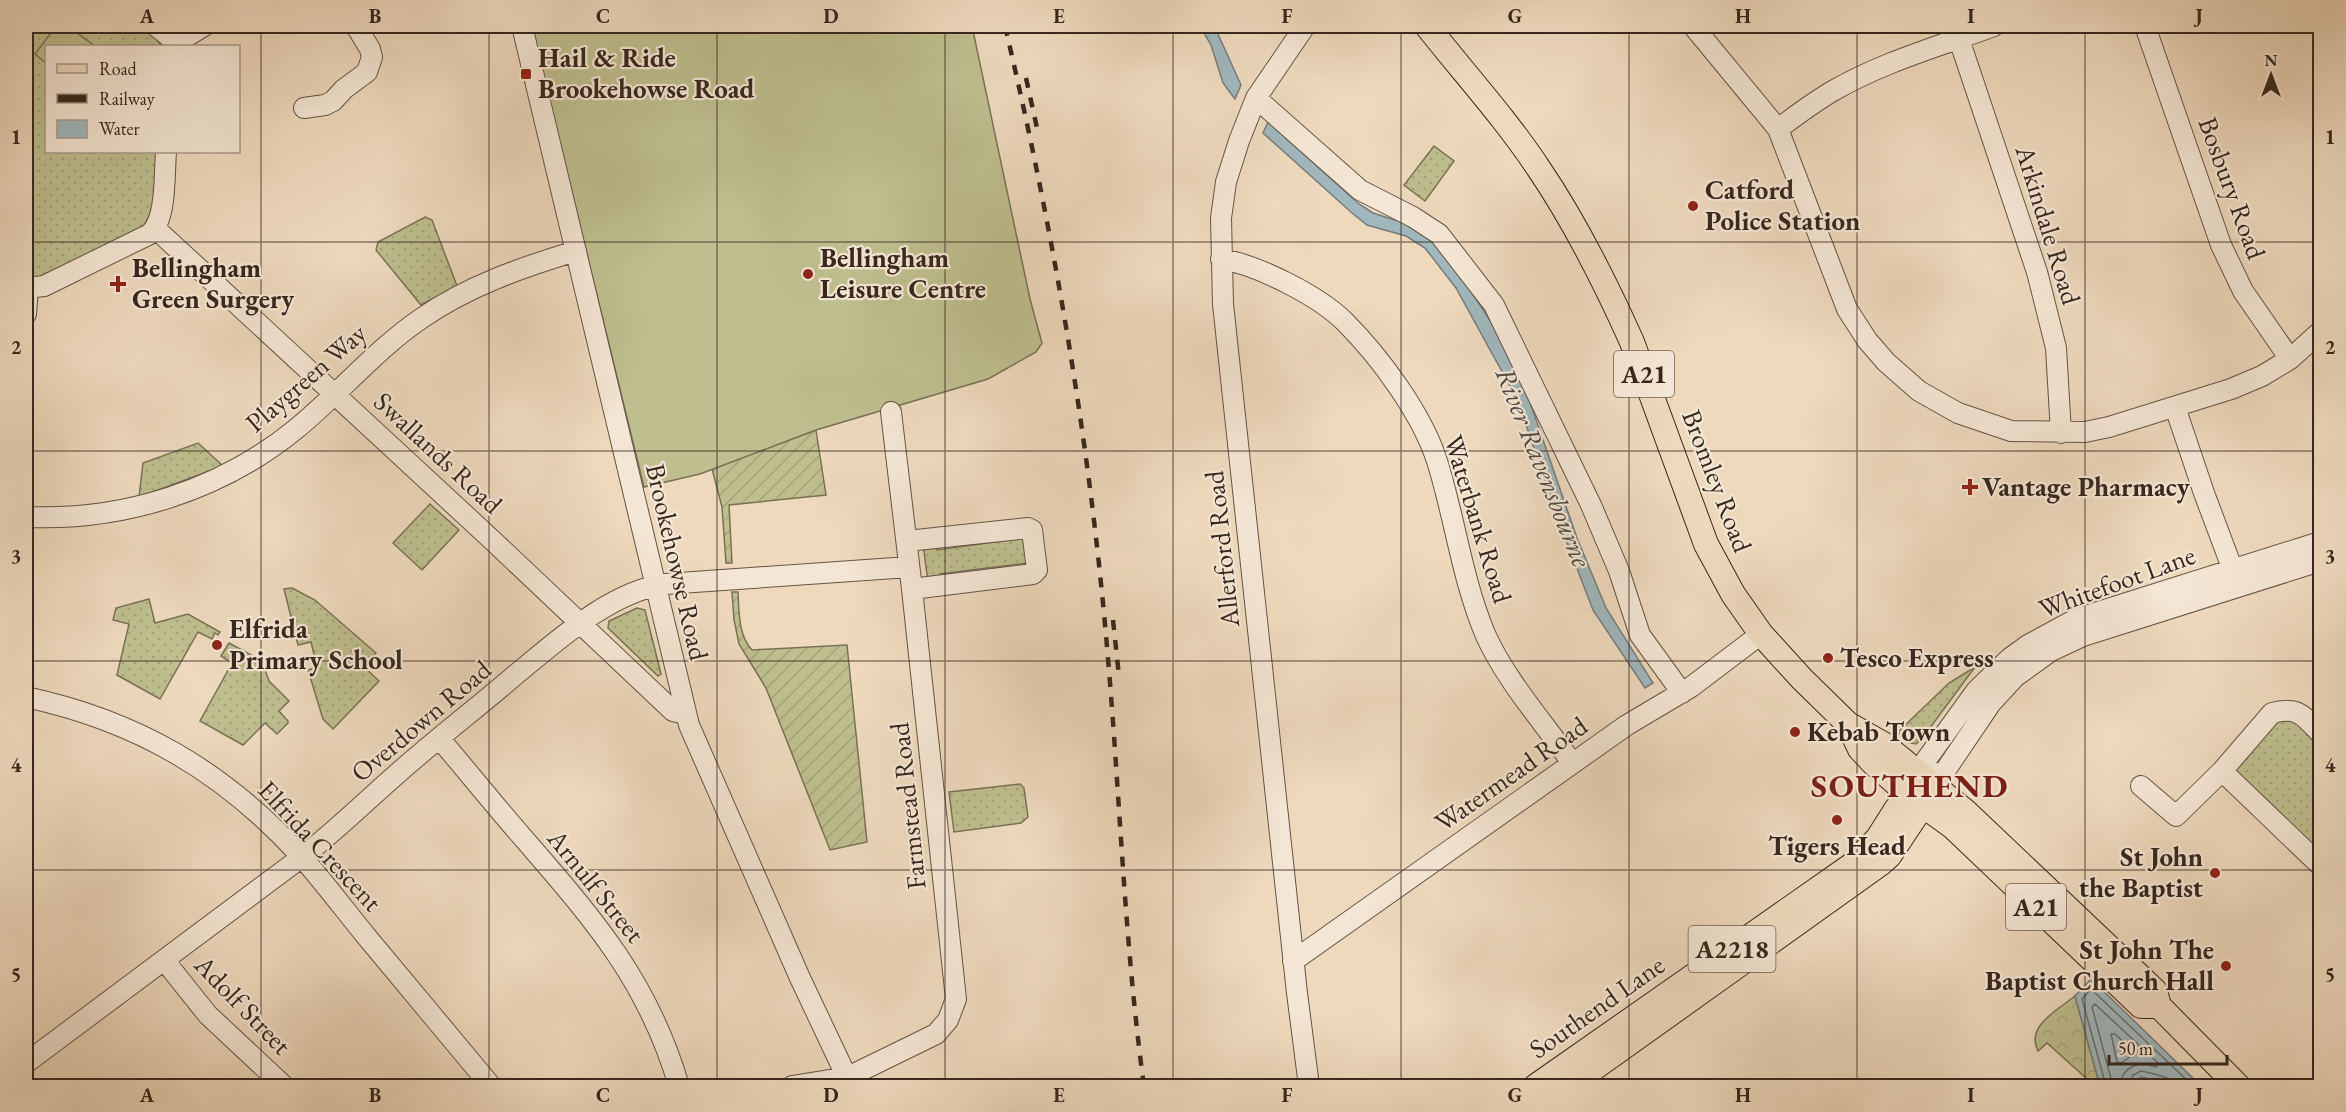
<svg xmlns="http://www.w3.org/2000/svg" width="2346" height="1112" font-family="'EB Garamond',serif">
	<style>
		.grass { fill: url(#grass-dots); stroke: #7a7256; stroke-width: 1.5 }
		.forest { fill: url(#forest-crowns); stroke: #7a7256; stroke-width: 1.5 }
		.garden { fill: url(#garden-furrows); stroke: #7a7256; stroke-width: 1.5 }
		.pitch { fill: #bebe8e; stroke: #7a7256; stroke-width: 1.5 }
		.water { fill: #a0b7bd; stroke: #767d7d; stroke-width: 1.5 }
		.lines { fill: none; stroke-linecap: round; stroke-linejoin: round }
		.shore { stroke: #6c6f6e; stroke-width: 1.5 }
		.minor-casing { stroke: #655446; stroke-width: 22 }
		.major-casing { stroke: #37271e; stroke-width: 26 }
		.minor { stroke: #f4e6d4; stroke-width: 20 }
		.major { stroke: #eed9bd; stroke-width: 24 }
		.rail { stroke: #37271e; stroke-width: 4.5; stroke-dasharray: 10 10; stroke-linecap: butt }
		.grid { fill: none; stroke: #37271e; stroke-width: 1.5; stroke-opacity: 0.55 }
		.poi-dot { fill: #8f2418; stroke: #f4e6d4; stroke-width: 2 }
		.labels { text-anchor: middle; stroke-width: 4.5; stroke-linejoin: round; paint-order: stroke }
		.shield { fill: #f4e6d4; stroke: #706055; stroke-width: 1.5 }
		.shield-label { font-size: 26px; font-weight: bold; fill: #37271e }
		.poi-label { font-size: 27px; font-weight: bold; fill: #37271e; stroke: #f4e6d4; text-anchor: start }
		.street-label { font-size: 27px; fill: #37271e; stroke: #f4e6d4 }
		.water-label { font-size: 28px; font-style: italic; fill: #514b46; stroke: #f4e6d4 }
		.district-label { font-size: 33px; font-weight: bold; letter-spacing: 1.5px; fill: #7a1f14; stroke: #f4e6d4 }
		.neatline { fill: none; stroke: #37271e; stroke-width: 2 }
		.grid-label { font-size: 20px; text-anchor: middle; font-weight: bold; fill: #37271e }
	</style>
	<defs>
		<pattern id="grass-dots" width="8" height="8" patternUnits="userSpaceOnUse" patternTransform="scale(1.5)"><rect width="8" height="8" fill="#bebe8e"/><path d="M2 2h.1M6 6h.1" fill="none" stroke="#a4a37a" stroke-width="1.8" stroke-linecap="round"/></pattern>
		<pattern id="forest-crowns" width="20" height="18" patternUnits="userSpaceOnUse" patternTransform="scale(1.5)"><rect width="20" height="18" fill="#bebe8e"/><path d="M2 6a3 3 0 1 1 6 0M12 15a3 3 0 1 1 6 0" fill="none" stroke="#a4a37a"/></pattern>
		<pattern id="garden-furrows" width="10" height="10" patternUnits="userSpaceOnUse" patternTransform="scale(1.5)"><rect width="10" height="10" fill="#bebe8e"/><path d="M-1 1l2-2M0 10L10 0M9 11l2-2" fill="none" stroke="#a4a37a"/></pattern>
	</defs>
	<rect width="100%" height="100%" fill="#eed9bd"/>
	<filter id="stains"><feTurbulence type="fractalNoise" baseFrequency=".00333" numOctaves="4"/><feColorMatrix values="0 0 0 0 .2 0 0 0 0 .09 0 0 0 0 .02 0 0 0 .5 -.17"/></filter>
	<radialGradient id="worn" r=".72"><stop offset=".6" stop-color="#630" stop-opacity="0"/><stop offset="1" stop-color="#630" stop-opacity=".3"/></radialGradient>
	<path class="grass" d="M26,26h114l13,9 9,11h-116v106h112c-3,24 1,60 -18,78l-103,48h-11z
		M1434,146l20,15 -29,40 -21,-16z
		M425,217l7,3 25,66 -36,19 -45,-55 2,-8z
		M198,443l25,23 -84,31 4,-34z
		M430,504l29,26 -37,40 -29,-27z
		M1023,538l4,25 -87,11v7l-12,1 -5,-38 13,-2 1,8z
		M292,588l23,12 61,53 -12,14 15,14 -46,48 -10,-10 -15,-49 9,-3 -6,-25 -13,3 -14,-56z
		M149,599l6,24 33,-9 32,18 -2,3 -3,-2 -3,6 -14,-7 -38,67 -43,-24 12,-51 -16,-4 3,-12z
		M637,608l8,2 16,64 -3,2 -50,-48 1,-7z
		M229,643l33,18 7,20 20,20 -10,10 9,10v2l-11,11 -12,-11 -22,22 -43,-24 32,-58 -11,-7z
		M1975,667l-54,73 -5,4 -9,-2 -9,-10 51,-49z
		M2297,719l23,25v115l-89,-91 43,-48z
		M1020,784l4,4 4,29 -7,6 -67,9 -5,-40z"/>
	<path class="forest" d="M2075,996l25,90h-5l-48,-43 -9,8c-13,-25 20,-41 37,-55z"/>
	<path class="garden" d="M816,430l10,65 -97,10 3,58h-6l-4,-56 -10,-38z
		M732,592h6c1,19 0,43 14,58l95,-5 20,197 -37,8 -64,-162 -27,-44 -5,-24z"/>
	<path class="pitch" d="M56,26h11l28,20h-49v17l-11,-9z
		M531,26h441l58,273 12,44 -6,9 -48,27 -172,51 -116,44 -56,13z"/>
	<path class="water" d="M1200,26h12l5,6 24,53 -6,14 -12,-16 -12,-38z
		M1268,122l91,82 14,9 37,12 24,15 31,42 30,46 28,54 54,156 29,70 47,75 -8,5 -52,-78 -27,-70 -40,-115 -15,-37 -55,-100 -31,-40 -19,-12 -39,-11 -15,-12 -89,-80z
		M2091,979l107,104 4,3c-9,1 -21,3 -29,0 -10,-3 -22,-7 -32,-9l-6,4 -1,5h-34l-25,-90z"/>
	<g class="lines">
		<path class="shore" d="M2111,1034h4l18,17v4l-12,8 -4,-1z
			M2106,1086l-24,-87 9,-10 102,97
			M2113,1086l-21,-79 3,-3 63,59 -2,4c-18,-6 -34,-1 -36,19
			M2128,1086l5,-11 8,-4c6,1 30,7 33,10l1,5"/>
		<g class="minor-casing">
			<path id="minor" d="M156,26l16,13 3,7
				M522,26l167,699 111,253 51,108
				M1305,26l-49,72 -17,43 -13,41 -5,36 2,86 74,689 12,93
				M1693,26l85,103 69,180 20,31 19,22 33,29 39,22 53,18 74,1 24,-5 122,-38 31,-13 28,-17 30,-27
				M2145,26l76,219 22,46 47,68
				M1959,39l78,233 19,76 5,85
				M174,44l30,-18
				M1256,98l104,92 53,27 26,17 55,71 97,200 28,66 21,64 42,58
				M304,108l21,-3 8,-4 11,-12 23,-17 5,-15 -2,-8 -14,-23
				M1778,129c17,-13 35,-26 53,-37 51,-30 109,-46 163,-66
				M156,229l335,310 182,172 13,3
				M1221,259c37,6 98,37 124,63 35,35 77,92 92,139 18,57 25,119 49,175 20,44 58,87 86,127
				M26,288l18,-2 106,-52c17,-16 14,-59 16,-82
				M26,314l2,-26
				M2175,407l29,86 33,88
				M26,517c97,4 194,-26 270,-88 44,-36 79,-79 126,-111 46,-32 101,-51 154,-67
				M907,541l121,-13 4,2 5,40 -4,4 -121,15
				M2320,542l-244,77 -48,26 -18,13 -34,33 -50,69 -1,18 20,-7 46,-68 24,-26 36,-26 32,-15 237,-75
				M26,697c111,24 197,74 274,158 23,26 44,54 66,81 42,50 83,100 125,150
				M2320,733c-16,-17 -22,-27 -48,-20l-50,58 98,94
				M439,738c29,34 57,69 86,102 70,81 123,141 154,246
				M2141,786l35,30 46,-45
				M164,960l44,55 76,71
				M1293,961l334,-236 64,-38 70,-53
				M26,1063l276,-206c41,-32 77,-69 117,-102 31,-27 64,-52 95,-79 42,-34 95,-84 151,-92l244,-17
				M792,1086l56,-9 88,-43 12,-14 8,-21 -44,-410 -21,-177"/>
		</g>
		<g class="major-casing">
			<path id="major" d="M1427,26c37,47 79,93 112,143 36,53 67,115 93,173l74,202 27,50 28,40 41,45 46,45 35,20 82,67 190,180 4,15 79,80
				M1848,724l12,25 14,15 40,35 39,28 188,179h18
				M1536,1086l316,-221 26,-27 19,-30 17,-9 11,-21
				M1569,1086l311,-222 9,-8 28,-42 -3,-15"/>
		</g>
		<use href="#minor" class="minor"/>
		<use href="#major" class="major"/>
		<path class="rail" d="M1005,26c48,204 84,411 102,621 13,146 17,294 37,439
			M1026,78l11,50
			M1113,620l6,56"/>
	</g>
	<path class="grid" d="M261,26v1060M489,26v1060M717,26v1060M945,26v1060M1173,26v1060M1401,26v1060M1629,26v1060M1857,26v1060M2085,26v1060M26,242h2294M26,451h2294M26,661h2294M26,870h2294"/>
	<g class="poi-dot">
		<rect x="520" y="68" width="12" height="12" rx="3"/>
		<circle cx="1693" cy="206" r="6"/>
		<circle cx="808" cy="274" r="6"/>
		<path d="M115 275h6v6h6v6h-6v6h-6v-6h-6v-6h6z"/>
		<path d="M1967 478h6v6h6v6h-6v6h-6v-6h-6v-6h6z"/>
		<circle cx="217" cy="645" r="6"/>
		<circle cx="1828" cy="658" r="6"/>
		<circle cx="1795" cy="732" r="6"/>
		<circle cx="1837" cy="820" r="6"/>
		<circle cx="2215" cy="873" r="6"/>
		<circle cx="2226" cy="966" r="6"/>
	</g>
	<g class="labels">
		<g class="shield">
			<rect x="1614" y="351" width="60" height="46" rx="4.5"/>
			<rect x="2006" y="884" width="60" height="46" rx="4.5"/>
			<rect x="1688.5" y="926" width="87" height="46" rx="4.5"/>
		</g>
		<g class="shield-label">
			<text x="1644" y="383">A21</text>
			<text x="2036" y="916">A21</text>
			<text x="1732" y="958">A2218</text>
		</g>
		<g class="poi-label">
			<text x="538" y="67">Hail &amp; Ride<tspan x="538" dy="31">Brookehowse Road</tspan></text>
			<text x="1705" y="199">Catford<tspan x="1705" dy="31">Police Station</tspan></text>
			<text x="820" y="267">Bellingham<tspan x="820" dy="31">Leisure Centre</tspan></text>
			<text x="132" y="277">Bellingham<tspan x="132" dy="31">Green Surgery</tspan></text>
			<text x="1982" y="496">Vantage Pharmacy</text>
			<text x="229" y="638">Elfrida<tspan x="229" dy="31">Primary School</tspan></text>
			<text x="1840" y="667">Tesco Express</text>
			<text x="1807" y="741">Kebab Town</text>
			<text x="1837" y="855" text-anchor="middle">Tigers Head</text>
			<text x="2203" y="866" text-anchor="end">St John<tspan x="2203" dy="31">the Baptist</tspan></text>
			<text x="2214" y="959" text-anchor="end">St John The<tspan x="2214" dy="31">Baptist Church Hall</tspan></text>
		</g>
		<g class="street-label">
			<text transform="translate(2232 188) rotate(70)" y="9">Bosbury Road</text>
			<text transform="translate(2048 225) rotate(73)" y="9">Arkindale Road</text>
			<text transform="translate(306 378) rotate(-41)" y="9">Playgreen Way</text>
			<text transform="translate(438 453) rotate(43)" y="9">Swallands Road</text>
			<text transform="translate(1717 481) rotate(69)" y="9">Bromley Road</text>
			<text transform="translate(1478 519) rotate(73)" y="9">Waterbank Road</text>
			<text transform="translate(1222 549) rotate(-96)" y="9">Allerford Road</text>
			<text transform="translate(677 562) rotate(77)" y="9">Brookehowse Road</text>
			<text transform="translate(2117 582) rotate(-20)" y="9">Whitefoot Lane</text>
			<text transform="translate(421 721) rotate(-40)" y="9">Overdown Road</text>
			<text transform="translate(1511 774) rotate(-35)" y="9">Watermead Road</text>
			<text transform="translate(908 806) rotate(-96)" y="9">Farmstead Road</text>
			<text transform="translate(320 846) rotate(47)" y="9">Elfrida Crescent</text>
			<text transform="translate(596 886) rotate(51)" y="9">Arnulf Street</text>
			<text transform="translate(243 1005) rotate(46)" y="9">Adolf Street</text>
			<text transform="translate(1597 1007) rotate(-35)" y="9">Southend Lane</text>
		</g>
		<g class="water-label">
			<text transform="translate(1544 467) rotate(68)" y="10">River Ravensbourne</text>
		</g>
		<g class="district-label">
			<text x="1910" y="797">SOUTHEND</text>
		</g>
	</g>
	<rect width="2346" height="1112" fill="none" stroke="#eed9bd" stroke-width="66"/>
	<rect x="45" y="45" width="195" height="108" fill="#f4e6d4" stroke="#a89a8b" stroke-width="1.5"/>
	<rect x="57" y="64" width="30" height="9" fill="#eed9bd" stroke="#a89a8b" stroke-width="1.5"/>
	<text x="99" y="75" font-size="18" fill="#37271e">Road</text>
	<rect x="57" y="94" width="30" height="9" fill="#37271e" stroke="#a89a8b" stroke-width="1.5"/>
	<text x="99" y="105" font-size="18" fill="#37271e">Railway</text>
	<rect x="57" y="120" width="30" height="18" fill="#a0b7bd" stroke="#a89a8b" stroke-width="1.5"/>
	<text x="99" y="135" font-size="18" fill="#37271e">Water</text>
	<g transform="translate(2271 75)" stroke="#f4e6d4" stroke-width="4.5" paint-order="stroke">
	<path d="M0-4.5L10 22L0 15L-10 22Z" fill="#37271e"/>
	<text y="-9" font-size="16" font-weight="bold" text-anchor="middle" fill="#37271e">N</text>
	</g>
	<path d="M2109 1055v9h118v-9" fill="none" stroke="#37271e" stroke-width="3"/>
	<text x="2118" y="1055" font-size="18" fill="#37271e" stroke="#f4e6d4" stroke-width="4.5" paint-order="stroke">50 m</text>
	<rect x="33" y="33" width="2280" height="1046" class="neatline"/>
	<g class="grid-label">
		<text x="147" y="23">A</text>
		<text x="375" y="23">B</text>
		<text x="603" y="23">C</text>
		<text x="831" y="23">D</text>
		<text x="1059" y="23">E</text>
		<text x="1287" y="23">F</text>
		<text x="1515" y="23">G</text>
		<text x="1743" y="23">H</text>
		<text x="1971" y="23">I</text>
		<text x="2199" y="23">J</text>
		<text x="16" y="144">1</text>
		<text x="2330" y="144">1</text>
		<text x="16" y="354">2</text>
		<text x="2330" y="354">2</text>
		<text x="16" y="563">3</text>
		<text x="2330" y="563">3</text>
		<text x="16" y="772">4</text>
		<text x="2330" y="772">4</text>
		<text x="16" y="981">5</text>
		<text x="2330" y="981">5</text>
		<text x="147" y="1102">A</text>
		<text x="375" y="1102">B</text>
		<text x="603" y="1102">C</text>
		<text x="831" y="1102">D</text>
		<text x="1059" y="1102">E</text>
		<text x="1287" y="1102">F</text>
		<text x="1515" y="1102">G</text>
		<text x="1743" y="1102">H</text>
		<text x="1971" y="1102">I</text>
		<text x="2199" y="1102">J</text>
	</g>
	<rect width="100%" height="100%" filter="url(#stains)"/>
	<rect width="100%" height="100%" fill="url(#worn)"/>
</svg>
